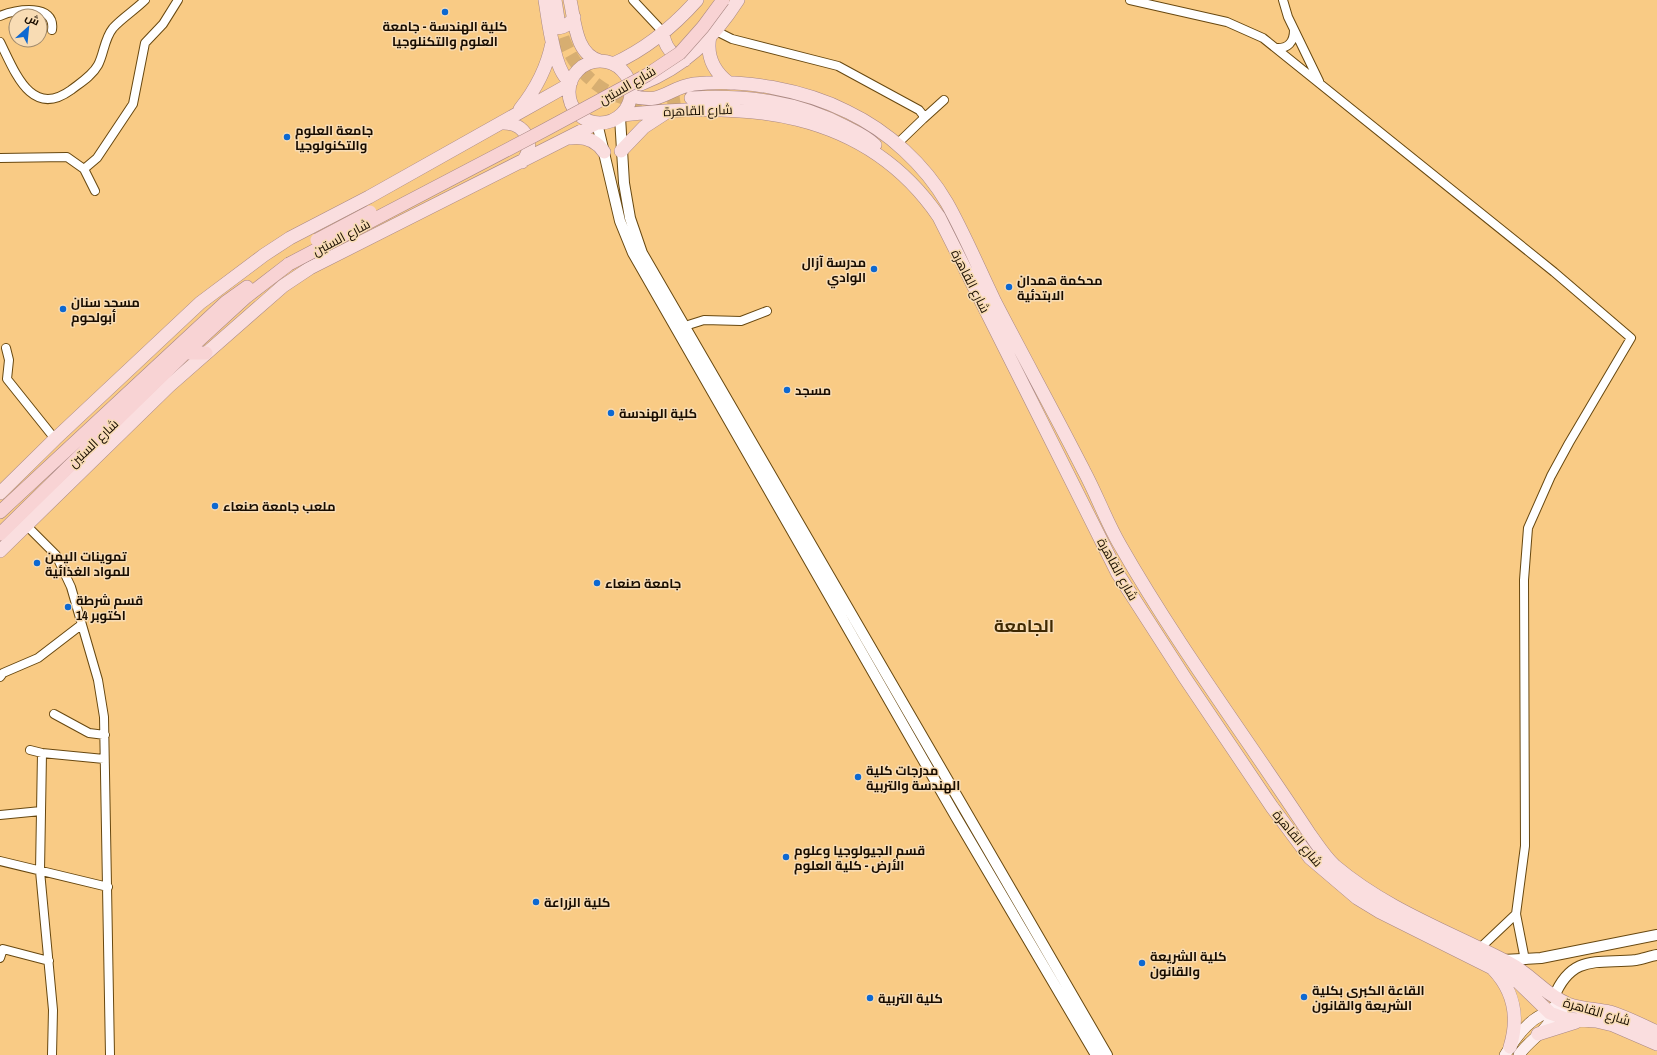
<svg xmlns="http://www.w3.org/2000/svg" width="1657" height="1055" font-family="'Archivo Narrow',Cairo,sans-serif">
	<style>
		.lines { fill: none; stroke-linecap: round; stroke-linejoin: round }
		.primary-tunnel { stroke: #d7ae71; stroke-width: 13; stroke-dasharray: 13 6; stroke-linecap: butt }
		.minor-casing { stroke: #684810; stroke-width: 10 }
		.tertiary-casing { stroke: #684810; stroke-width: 12 }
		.secondary-casing { stroke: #684810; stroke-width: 12 }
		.primary-casing { stroke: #a98783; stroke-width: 14 }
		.trunk-casing { stroke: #a98783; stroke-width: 14 }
		.minor { stroke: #fff; stroke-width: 8 }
		.tertiary { stroke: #fff; stroke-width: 10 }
		.secondary { stroke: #fdeeef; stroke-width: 11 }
		.primary { stroke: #fadedf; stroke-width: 13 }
		.trunk { stroke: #f8d3d4; stroke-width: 13 }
		.trunk-bridge-casing { stroke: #a98783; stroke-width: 14; stroke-linecap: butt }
		.trunk-bridge { stroke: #f8d3d4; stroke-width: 13 }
		.poi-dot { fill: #0d68d1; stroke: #f8dcb4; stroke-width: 1.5 }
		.labels { text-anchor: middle; stroke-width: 3; stroke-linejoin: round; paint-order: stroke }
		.poi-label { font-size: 13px; font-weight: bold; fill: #190d00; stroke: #f8dcb4; text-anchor: start }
		.street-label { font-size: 13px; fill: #190d00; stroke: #f8dcb4 }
		.district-label { font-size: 17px; font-weight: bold; fill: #3f2902; stroke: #f8dcb4 }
	</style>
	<rect width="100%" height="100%" fill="#f9cb85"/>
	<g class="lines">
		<path class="primary-tunnel" d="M558,19c8,44 39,78 84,83 16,2 33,-2 49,-4"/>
		<g class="minor-casing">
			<path id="minor" d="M633,0l30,32
				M1130,0l97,22 36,16 291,234 77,66 -62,105 -18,33 -23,52 -4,52 1,266 -9,68 9,46
				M1283,0l5,17 31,64
				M0,16c16,-7 56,-13 52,14
				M716,31l16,8 106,27 81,44 4,5v4l-26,25
				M0,42c15,30 31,77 71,48 9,-7 21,-14 27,-25 6,-11 6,-26 15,-37 9,-10 22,-18 32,-28
				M1276,48c12,1 18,-6 18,-18
				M923,119l21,-19
				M0,158l67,-1 17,12 11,22
				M84,169l13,-11 36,-54 12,-61 18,-19 15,-24
				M685,326l19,-6 37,1 26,-10
				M6,348l3,12 -2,19 48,60
				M27,526l29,29 15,32 27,93 6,37 6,338
				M0,677l3,-4 35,-15 43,-33
				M54,714l35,19 16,2
				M30,750l12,3 62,6
				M42,753l-2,118 13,139 -1,45
				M0,815l41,-4
				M0,861l108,26
				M1479,949l37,-35
				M0,958l3,-9 46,12"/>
		</g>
		<g class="tertiary-casing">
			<path id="tertiary" d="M620,117l4,66 6,35 12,35 465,802
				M597,123l23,98 13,32 323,564 140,238
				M1503,960l38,-2 116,-23
				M1554,997c18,-44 45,-33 82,-37 7,-1 14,-4 21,-5"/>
		</g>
		<g class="secondary-casing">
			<path id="secondary" d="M1505,1055c18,-30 35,-48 71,-48
				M1519,1055c11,-17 34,-26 35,-48"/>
		</g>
		<g class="primary-casing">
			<path id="primary" d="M545,0c3,18 9,74 26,82
				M555,0l3,19
				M570,0c5,21 5,54 30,61
				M549,26c10,4 19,1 25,-9
				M663,32c1,14 9,24 22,28
				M710,36c-4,20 3,35 19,47
				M569 92a31 31 0 1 1 62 0a31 31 0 1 1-62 0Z
				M613,64c33,-15 60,-37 84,-64
				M641,84c43,-17 72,-45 97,-84
				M632,96c31,9 35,-8 62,-12 47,-6 111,6 154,28 40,19 77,53 99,91 18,32 32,66 48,99 29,56 60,112 89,169 13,24 22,50 36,74 57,100 126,192 189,288 8,11 16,24 26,33 52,44 115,66 174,97 22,11 36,32 59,41 14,5 28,5 42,8 16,5 32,13 47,20
				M691,98c55,-3 106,3 155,29 10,5 21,10 29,18
				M520,109c16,-20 27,-41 32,-66
				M622,115c120,-14 242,-8 317,102l179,357 67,104 87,129 38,51 47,40 23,14 136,68 34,33 16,6 30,2 17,4 44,19
				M502,123c23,-1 35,21 20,39
				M570,138c14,-2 26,2 34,14
				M621,151l23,-24 23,-15
				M0,493l55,-54 145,-136 64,-48 26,-17 79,-41 201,-113
				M0,551l169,-165 114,-100 27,-18 287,-145
				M1493,969c21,22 26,49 17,78
				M1538,1034l38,-12"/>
		</g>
		<g class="trunk-casing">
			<path id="trunk" d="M185,353h21
				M0,512l226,-210 21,-15
				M0,534l185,-181 61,-56 43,-33"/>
		</g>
		<use href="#minor" class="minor"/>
		<use href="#tertiary" class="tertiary"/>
		<use href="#secondary" class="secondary"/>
		<use href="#primary" class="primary"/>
		<use href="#trunk" class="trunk"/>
		<g class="trunk-bridge-casing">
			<path id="trunk-bridge" d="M317,240l53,-28
				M289,264l254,-133 104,-56 33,-22 23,-26 20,-27"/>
		</g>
		<use href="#trunk-bridge" class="trunk-bridge"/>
	</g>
	<g class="poi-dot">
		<circle cx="445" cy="12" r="4"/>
		<circle cx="287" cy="137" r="4"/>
		<circle cx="874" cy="269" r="4"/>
		<circle cx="1009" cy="287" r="4"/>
		<circle cx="63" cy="309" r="4"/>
		<circle cx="787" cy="390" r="4"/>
		<circle cx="611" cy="413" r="4"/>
		<circle cx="215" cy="506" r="4"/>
		<circle cx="37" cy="563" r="4"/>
		<circle cx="597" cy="583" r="4"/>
		<circle cx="68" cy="607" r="4"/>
		<circle cx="858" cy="777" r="4"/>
		<circle cx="786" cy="857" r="4"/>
		<circle cx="536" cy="902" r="4"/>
		<circle cx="1142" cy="963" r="4"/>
		<circle cx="1304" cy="997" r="4"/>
		<circle cx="870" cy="998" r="4"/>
	</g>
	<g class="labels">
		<g class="poi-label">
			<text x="445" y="31" text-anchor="middle">كلية الهندسة - جامعة<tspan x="445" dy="15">العلوم والتكنلوجيا</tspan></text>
			<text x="295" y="135">جامعة العلوم<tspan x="295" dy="15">والتكنولوجيا</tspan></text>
			<text x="866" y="267" text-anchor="end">مدرسة آزال<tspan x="866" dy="15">الوادي</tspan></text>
			<text x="1017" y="285">محكمة همدان<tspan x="1017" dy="15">الابتدئية</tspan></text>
			<text x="71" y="307">مسجد سنان<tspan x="71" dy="15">أبولحوم</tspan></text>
			<text x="795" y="395">مسجد</text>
			<text x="619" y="418">كلية الهندسة</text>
			<text x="223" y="511">ملعب جامعة صنعاء</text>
			<text x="45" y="561">تموينات اليمن<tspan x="45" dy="15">للمواد الغذائية</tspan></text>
			<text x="605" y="588">جامعة صنعاء</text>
			<text x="76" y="605">قسم شرطة<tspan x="76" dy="15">14 اكتوبر</tspan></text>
			<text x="866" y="775">مدرجات كلية<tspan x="866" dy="15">الهندسة والتربية</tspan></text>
			<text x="794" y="855">قسم الجيولوجيا وعلوم<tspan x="794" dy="15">الأرض - كلية العلوم</tspan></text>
			<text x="544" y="907">كلية الزراعة</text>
			<text x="1150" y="961">كلية الشريعة<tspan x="1150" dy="15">والقانون</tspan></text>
			<text x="1312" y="995">القاعة الكبرى بكلية<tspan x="1312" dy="15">الشريعة والقانون</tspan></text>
			<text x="878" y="1003">كلية التربية</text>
		</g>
		<g class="street-label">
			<text transform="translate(627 85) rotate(-30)" y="5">شارع الستين</text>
			<text transform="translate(698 110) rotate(-2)" y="5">شارع القاهرة</text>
			<text transform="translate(341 237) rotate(-28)" y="5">شارع الستين</text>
			<text transform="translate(971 281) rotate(63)" y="5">شارع القاهرة</text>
			<text transform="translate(93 443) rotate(-44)" y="5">شارع الستين</text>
			<text transform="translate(1118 569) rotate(61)" y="5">شارع القاهرة</text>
			<text transform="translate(1298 838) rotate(50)" y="5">شارع القاهرة</text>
			<text transform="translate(1597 1011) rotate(16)" y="5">شارع القاهرة</text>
		</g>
		<g class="district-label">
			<text x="1024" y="632">الجامعة</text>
		</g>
	</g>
	<g transform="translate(28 28) rotate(27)"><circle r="19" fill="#f8dcb4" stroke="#9f896c"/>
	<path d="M0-3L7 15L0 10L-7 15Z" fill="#0d68d1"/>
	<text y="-6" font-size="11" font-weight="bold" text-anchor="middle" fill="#190d00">ش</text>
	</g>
</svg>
